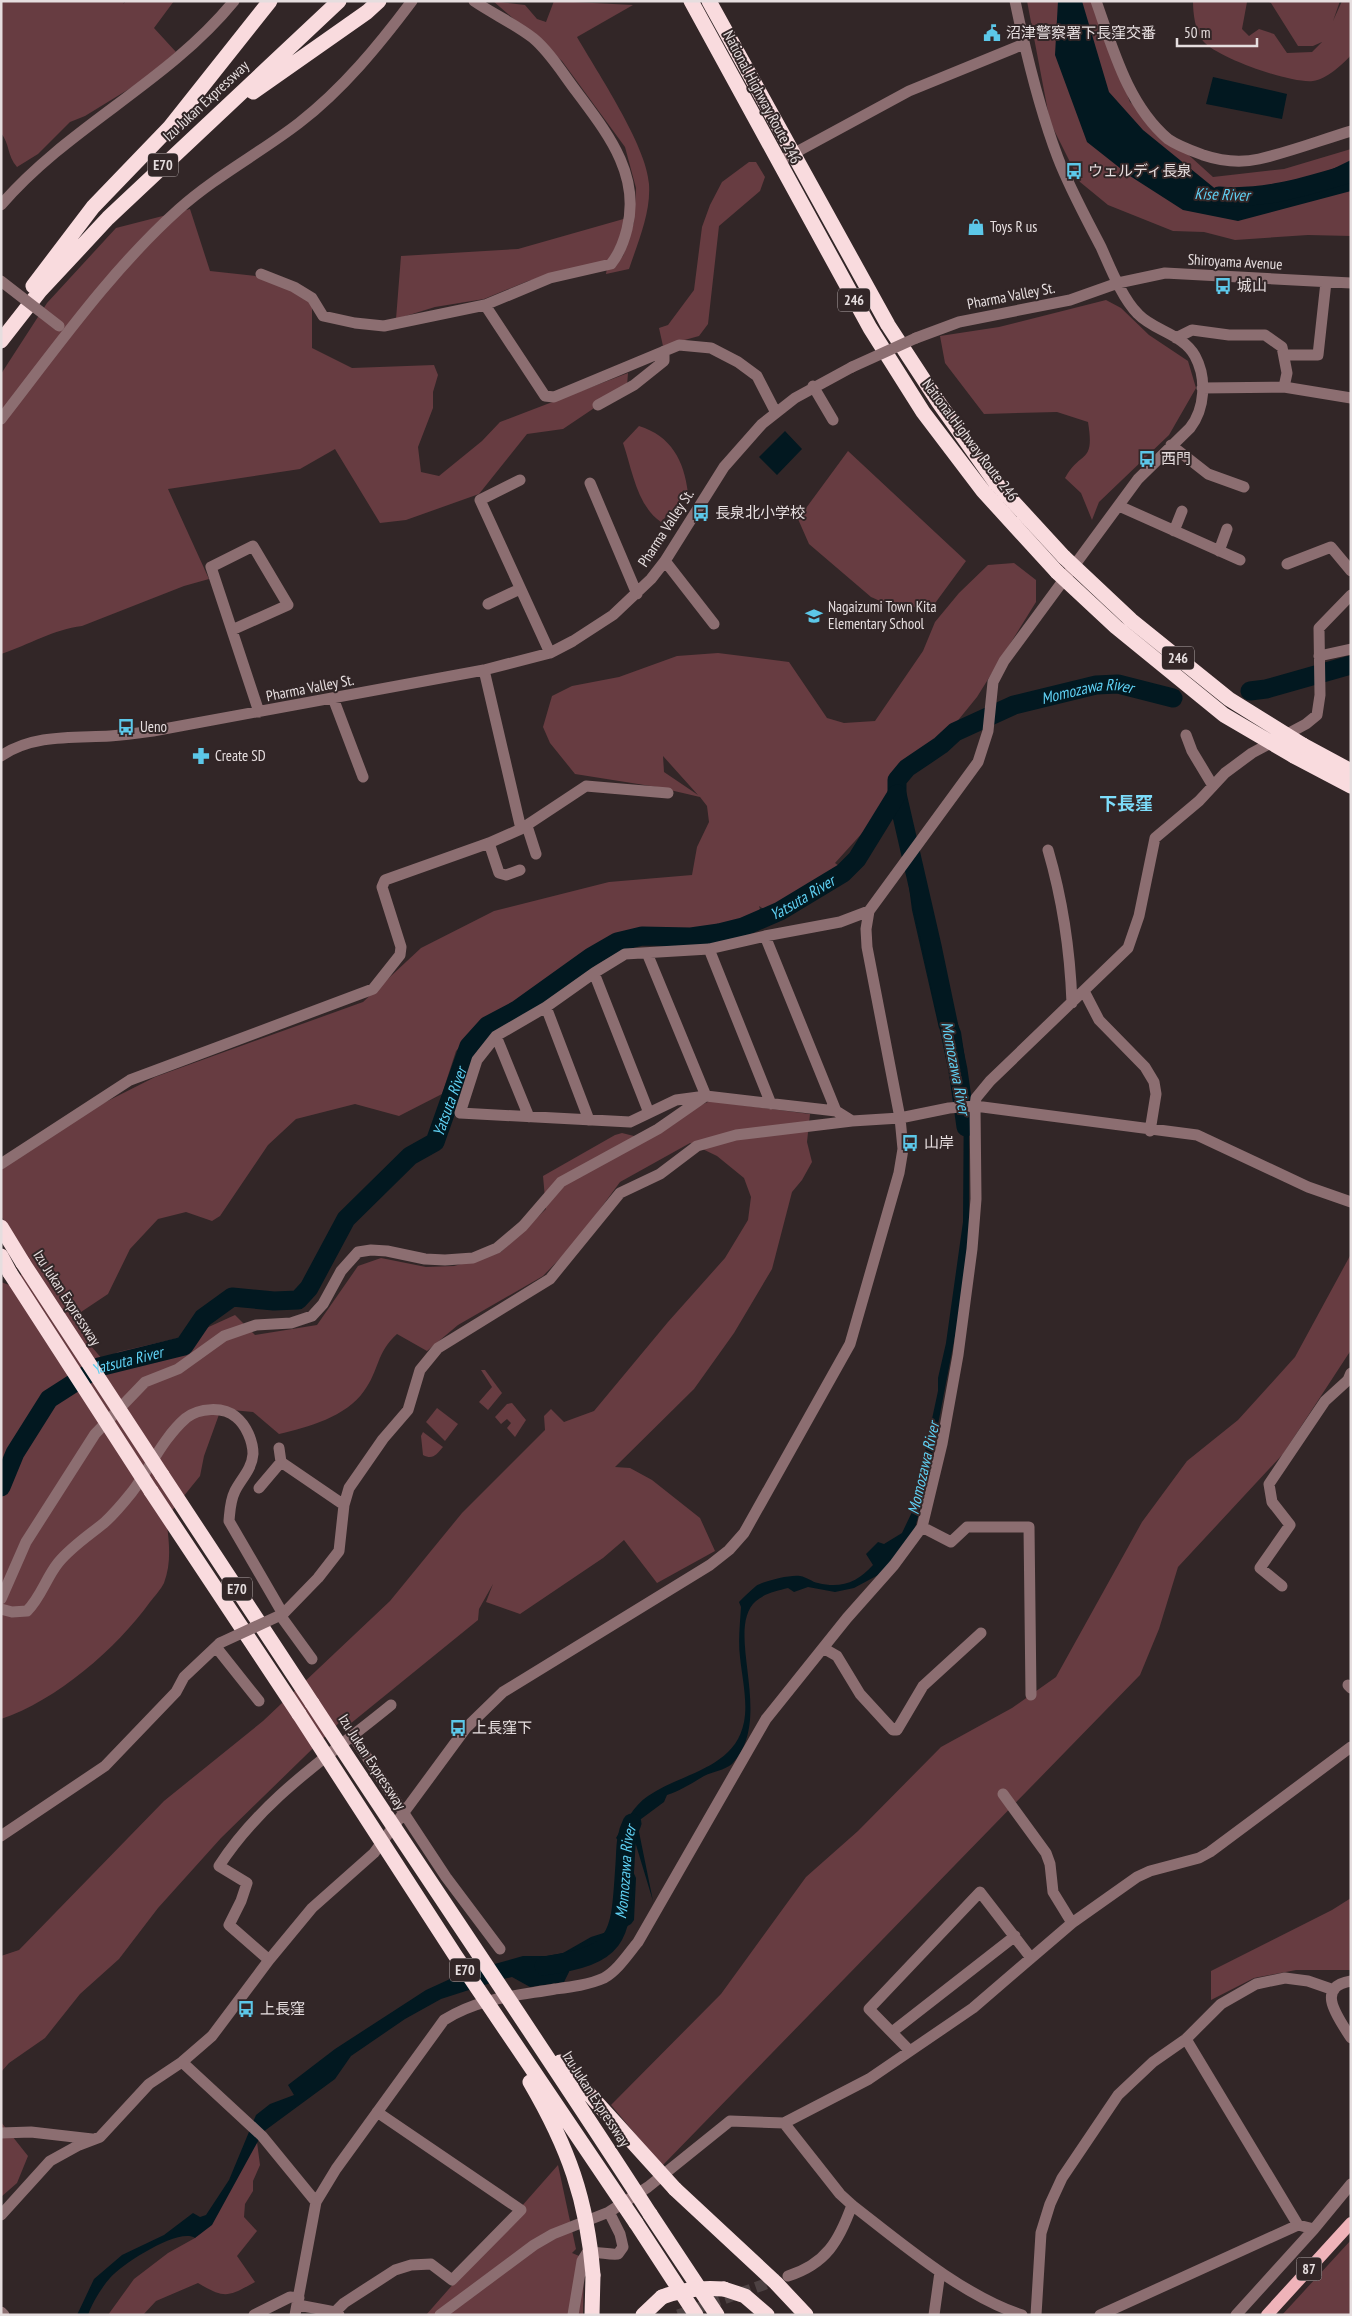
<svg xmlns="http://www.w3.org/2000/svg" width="1352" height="2316" font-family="'PT Sans Narrow','Noto Sans JP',sans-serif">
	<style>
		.green { fill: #673c41; fill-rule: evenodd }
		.water { fill: #021820 }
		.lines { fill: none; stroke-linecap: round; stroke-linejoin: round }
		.river { stroke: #021820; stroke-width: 19 }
		.minor-tunnel { stroke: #4d4243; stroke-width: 11; stroke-dasharray: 11 5.5; stroke-linecap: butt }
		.minor { stroke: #8c6e71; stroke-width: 11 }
		.major { stroke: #efb3b9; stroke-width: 12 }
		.highway { stroke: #f9dbde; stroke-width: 15 }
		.minor-bridge { stroke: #8c6e71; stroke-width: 11 }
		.highway-bridge { stroke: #f9dbde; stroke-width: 15 }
		.labels { text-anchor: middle; stroke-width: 4; stroke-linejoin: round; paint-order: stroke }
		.shield { fill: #322627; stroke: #b0a7a8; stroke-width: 1 }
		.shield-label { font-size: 14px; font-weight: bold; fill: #e6dedf }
		.poi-label { font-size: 15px; fill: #e6dedf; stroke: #322627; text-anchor: start }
		.street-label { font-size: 15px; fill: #e6dedf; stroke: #322627 }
		.water-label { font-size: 16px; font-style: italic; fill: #5fd0f3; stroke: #322627 }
		.quarter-label { font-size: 18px; font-weight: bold; fill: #7dddfb; stroke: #322627 }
	</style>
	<rect width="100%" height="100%" fill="#322627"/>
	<path class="green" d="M1,1h124l-2,3 3,-3h48l-20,27 22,24 -34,29 -57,35 -15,6 -32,32 -21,13c-10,-11 -7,-23 -16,-34z
		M493,1l32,4 12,14 9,3 8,-21 79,4 -56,32c20,35 70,109 72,147 2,29 -11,58 -20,85l-23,5 1,-6 16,-12 11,-34 2,-34 -11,-41 -63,-86z
		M1027,1h67l8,30 28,71 83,75 71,-8 67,-20v87l-43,-1 -73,5 -31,-8 -31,-1 -65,-26 -28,-23 -30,-60z
		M1193,1l54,1 -5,27 7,7 10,-7 15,5 13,19 25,-1 10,-10 -9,4h-15l-27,-43 -4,-2h73l-7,20 9,-20h9v54c-9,10 -24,24 -38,26 -21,3 -96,-23 -110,-40 -8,-10 -10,-28 -10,-40z
		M749,162h7l9,15 -5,14 -41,35 -11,98 -9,12 -36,10 -4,-18 9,-3 26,-35 8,-63 8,-22 12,-23z
		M190,209l20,62 54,6 48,21v50l40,20 82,-3 4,10 -5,17v16l-15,39 3,25 18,4 43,-35 18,-19 128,-49 -1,13 -64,43 -36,5 -48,60 -73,26 -26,3 -45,-74 -35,20 -132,20 41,90 -25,7 -102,40c-28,3 -53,19 -81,28v-280l46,-71 69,-75z
		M627,218l-3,13 -16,30 -80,20 -44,18 -49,8 -39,12 5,-63 117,-7z
		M1106,300l15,8 28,27 39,26 8,27 -27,47 -70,67 -7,18 -11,-27 -16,-15c16,-29 30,-13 23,-56l-31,-10 -73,2 -39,-51 -5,-27 59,-9z
		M639,426c32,10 45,34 49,67l-27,29c-24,-16 -29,-53 -38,-79z
		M848,451l118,110 -33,45 -37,2 -25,-11 -62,-53 -11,-25z
		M1014,563l22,17v22l-59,95 -44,54 -33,13 -16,45 -49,54 4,3 -37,24 -37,20 -6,-4 1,3 -9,8 -37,17 -93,-1 -138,89 -27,29 -14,43 -43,22 -44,-12 -59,15 -28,26 -48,71 -8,5 -26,-9 -28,7 -28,30 -22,45 -30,20 7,25 18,21 15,-8 73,-17 44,-20 20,20 62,-10 41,-59 23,-8 45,9 28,-1 24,-7 23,-7 45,-43 -3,-33 72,-41 7,-2 24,6 42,-28 22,-10 100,13 -3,28 5,20 -10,18 -10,12 -20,77 -38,64 -40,56 -79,78 15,1 22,12 48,38 15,33 -58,32 -33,-43 -21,18 -83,56 -34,-12 7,-18 -14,25 -1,11 -128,104 -7,-5 -122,119 -63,70 -39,51 -39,35 -35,44 -36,25 -8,9v-116l18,-6 145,-149 99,-80 127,-120 72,-88 83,-83 -1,-14 7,-7 13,13 30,-11 74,-89 57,-64 23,-38 3,-23 -7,-19 -27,-22 -27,-13 -70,39 -45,61 -32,33 -85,49 -31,26 -30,-17c-21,19 -18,37 -33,57 -18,26 -56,36 -85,43l-26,-22 -32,-3 -17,47 -4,20 -34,42c3,22 6,44 -2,65 -3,6 -9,13 -14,19 -33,46 -94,99 -149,117v-437l8,3 23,-20 -31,-49v-46l79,-55 75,-38 208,-75 58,-54 73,-37 115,-29 83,-7 5,-28 12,-25 -2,-16 -7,-9 -43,-10 -82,-13 -25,-31 -7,-16 9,-31 20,-10 47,-9 58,-21 41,-3 71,9 38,56 17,5 31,-2 48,-70 12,-29 24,-29 29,-28zM663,756l35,39 -34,-23z
		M1351,1254v96l-68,104 -105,113 -19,62 -19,46 -478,491 -51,-61 110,-111 85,-117 52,-46 83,-84 71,-39 44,-31 86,-155 45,-61 51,-41 57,-63z
		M481,1370h4l17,23 -14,17 -9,-8 13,-15z
		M512,1403l14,17 -11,17 -8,-9 4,-5 -4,-4 -6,5 -6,-7 12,-13z
		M437,1408l21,16 -13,17 -19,-19z
		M423,1432l20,15c-7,8 -10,13 -20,8l-2,-19z
		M1351,1898v72h-55l-42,8 -43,22v-29l121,-61z
		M1,2122l27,34 -11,27 -16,14z
		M257,2142l3,23 -7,16v10l-8,13 -1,13 13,14 -20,25 18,26c-27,15 -30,17 -57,1l-42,18 -13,14h-35l26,-36 34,-26 27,-15z
		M558,2165l18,84 -4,4 12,5 -1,57h-157z
		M1351,2240v75h-69z"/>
	<path class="water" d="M1058,1h24l27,91 34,38 75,61 47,11 86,-42v31l-113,30 -55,-11 -53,-34 -43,-34 -32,-87z
		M1213,77l74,17 -5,25 -76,-15z
		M785,431l17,18 -25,26 -18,-18z
		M910,870l4,33 16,66 15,22 16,41 8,54v152l-9,72 -34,177 -11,41 -15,24 -20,22 -26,14 -19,4 -27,-5 -14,5 -6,-4c-11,3 -23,5 -32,13 -33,29 20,117 -24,163 -7,6 -20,8 -28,12 -12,7 -24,15 -37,19l-3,7 -27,20 16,79 -20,-66 -3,30 6,13 -2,42 -3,4 -61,35 -1,13 -5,10 -34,5 -18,-10 -9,2 -62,20 -36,20 -54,37 -16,23 -72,53 -51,93 -17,13c-16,-11 -73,26 -85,40 -8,9 -18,25 -22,37h-11l17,-36 28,-24 42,-20 29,-22 7,4 6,-2 23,-35 27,-65 14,-11 24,-9 -6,-10 47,-36 91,-59 35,-16 19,-6 43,-12h24l16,-3 28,-16 22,-7 11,-10c-1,-25 13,-65 -8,-82 9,-15 17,-32 32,-42 33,-23 87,-27 96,-74 4,-20 -2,-45 -4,-65 -2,-16 0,-33 1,-50l-2,-5c5,-5 11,-11 17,-16 7,-5 36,-12 44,-10 7,1 12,6 18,7 23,6 40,-1 55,-18l-7,-11 12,-12 6,2 18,-11 10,-21 26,-121v-13l8,-35 17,-121 1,-141 -8,-41 -4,17 -1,21 -2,-2 -2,-42 -8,-6 -27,-118 -5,-38z"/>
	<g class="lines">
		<g class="river">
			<path d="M1219,196c46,4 88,-10 132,-23"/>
			<path d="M1250,691l16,-2 85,-24"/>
			<path id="s1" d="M966,1127l-8,-57 -26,-124 -35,-152v-14l10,-12 34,-23 14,-13 59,-27 82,-20 22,-1 55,14"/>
			<path id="s2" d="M1,1487l14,-34 34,-54 50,-32 85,-21 19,-28 29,-21 42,4 24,-1 11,-12 37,-69 64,-63 25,-14 34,-96 18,-20 30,-16 74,-53 26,-15 25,-6 49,1 28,-4 24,-6 37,-16 63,-38 14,-14 40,-65"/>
			<path id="s3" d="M544,1966c79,-11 76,-30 81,-102 1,-14 0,-27 7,-41"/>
		</g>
		<path class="minor-tunnel" d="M678,2315l102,-36"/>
		<path class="minor" d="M1096,1c17,48 32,104 72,138 10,7 24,12 35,16 18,6 38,8 56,4 31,-7 62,-19 92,-28
			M778,162l131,-71 115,-47
			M1,205c68,-79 166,-122 233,-204
			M261,274l33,13 18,11 11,18 32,7 29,3 101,-21 65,-27 61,-14c8,-10 13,-23 16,-35 14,-55 -20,-96 -51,-138 -13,-17 -26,-39 -43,-53 -18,-14 -40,-24 -59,-37
			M485,305l60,91 9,1 125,-52 32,3 27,14 19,14 18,35
			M916,338l43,-16 111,-22 48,-17 47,-10 186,10
			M1176,338l16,-8 37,5h36l17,12 5,26 -3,14
			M1285,355h33l8,-73
			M813,386l20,34
			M1202,388l82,-1 67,11
			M598,405l36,-20 30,-24v-10
			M1,419c56,-72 110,-149 178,-210 37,-33 81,-56 120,-86 44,-34 80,-78 113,-122
			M1171,445l37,29 36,13
			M520,480l-40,20 70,153
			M590,483l47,111
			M1119,506l121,54
			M1174,531l8,-20
			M1219,551l8,-22
			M665,561l49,63
			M1287,564l44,-17 20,24
			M488,604l32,-15
			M232,630l56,-25 -35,-59 -42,21 48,145
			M1319,656l32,-7
			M333,698l30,79
			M1186,735l6,16 21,35
			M1,756c32,-22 73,-18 109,-20 15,-1 29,-3 43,-5l331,-61 66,-17 23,-12 40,-26 38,-36 14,-18 59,-94 38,-43 33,-26 57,-31
			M527,826l9,28
			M521,829l65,-43 82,7
			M489,843l10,30 7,2 14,-5
			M1048,850c15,51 22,100 24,153
			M869,911l-29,11 -75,14 -56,13 -84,5 -31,19 -48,34 -50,29 -19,24 -17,53 170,9 46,-22 30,-4 130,15 16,10 48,-3 49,-10 26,-2 222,29 111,52 43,15
			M765,936l71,175
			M709,949l62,155
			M647,953l59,143
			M594,973l55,140
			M1084,991l15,29 46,47 9,15 2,12 -6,37
			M546,1007l43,113
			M496,1036l33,81
			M1,1164l129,-84 243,-91 27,-34 1,-8 -19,-60 3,-7 104,-37 32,-14 -37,-159
			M279,1448l2,14
			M259,1488l22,-26 63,43
			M922,1527l29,15 16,-15h62l2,168
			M1282,1586l-22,-18 30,-43 -18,-23 -3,-18 56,-83 23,-21 3,-7
			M1,1599l25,-57 69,-108 50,-52 33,-13 46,-33 32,-11 35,-2 21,-7 11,-12 18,-33 17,-19 13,-2 16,1 38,8 20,1 28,-2 24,-10 26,-22 38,-44 97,-53 46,-32
			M1,1609l11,3 15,-1c14,-14 19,-33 31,-48 13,-16 30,-27 46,-40 10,-9 20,-21 28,-31 18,-24 31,-54 54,-74 13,-10 37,-12 50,-1 10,8 17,24 17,37 -1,15 -12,25 -18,37 -5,10 -5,19 -6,30l54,93 35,-36 21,-27 5,-46 5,-17 34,-49 25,-29 12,-40 18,-22 112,-69 70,-86 40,-19 37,-28 39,-11 116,-14
			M280,1615l32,44
			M216,1647l43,54
			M823,1648l14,8 23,38 33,36h4l26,-44 58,-53
			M1348,1685l3,3
			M353,1736l93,141 54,72
			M1003,1794l43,59 4,11 3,28 19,31
			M1,1836l104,-70 71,-74 8,-15 36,-34
			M269,1960l-40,-35 12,-24 6,-18 -28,-17c43,-67 111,-111 172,-161
			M1351,1981c-38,6 -11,39 0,57
			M892,2032l123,-96
			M1186,2039l112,186
			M909,2050l-40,-41 111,-117 51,66
			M182,2062l80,74 54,66
			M784,2123l56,71 12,11c49,38 111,91 170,110
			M1,2133l30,-1 61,7
			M609,2212l39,-25 82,-66 54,2 85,-44 104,-71 99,-85 65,-46 13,-6 49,-13 11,-6 141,-105
			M1,2215l49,-54 29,-16 21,-8 49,-53 33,-22 30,-26 57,-76 43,-52 62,-55 92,-125 37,-36 207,-127 19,-15 15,-17 106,-189 49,-171 4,-24 -3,-31 -33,-171 -1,-18 3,-18 109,-149 10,-31 5,-49 11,-21 134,-182 52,-51c15,-19 17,-50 5,-72 -12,-22 -41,-25 -57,-42 -16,-16 -28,-47 -37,-67 -15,-29 -31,-58 -43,-89 -19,-50 -32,-104 -43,-157
			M788,2276c38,-12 51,-35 64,-71
			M298,2305l37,7 4,3
			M1,2312l3,3
			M335,2312l9,-9 51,-33 16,-5 20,-1 21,16 69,-70 -144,-98
			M254,2315l36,-18 9,1
			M295,2315l21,-113 20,-33 108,-149c35,-22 71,-24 111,-31 16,-2 33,-4 49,-11 14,-8 24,-24 34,-36l128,-223 81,-101 47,-53 28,-38 20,-83 16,-89 14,-106 4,-50 -1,-93 1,-8 14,-17 138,-133 11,-32 16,-78 44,-37 26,-28 27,-20 54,-29 11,-9 3,-20 -1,-67 32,-33
			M440,2315l94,-70 19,-11 56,-22 11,22 3,13 -5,7c-11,1 -20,-3 -31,-1l-5,8 -9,54
			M934,2315l6,-43
			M1036,2315l5,-82 9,-29 12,-26 56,-83 35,-33 33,-23 35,-35 35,-20 29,-6 23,3 26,9
			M1100,2315l198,-90 16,4
			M1236,2315l78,-86 37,-45"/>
		<path class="major" d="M1267,2315l84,-92"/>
		<path class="highway" d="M691,1l179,327 53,84 60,79 74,81
			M709,1l179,324 51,78 56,79 69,75
			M253,92l114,-80 12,-11
			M33,286l60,-79 77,-80 100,-126
			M1,341l39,-50 68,-73 231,-217
			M1303,745l48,26
			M1294,756l57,30
			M1,1227l22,36
			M1,1256l9,17
			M162,1475l150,228
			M151,1491l148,223
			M675,2189l101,94 30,32
			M650,2214l67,101
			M636,2223l60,92
			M724,2289l21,7 22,19
			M592,2315l1,-40
			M643,2315l19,-18"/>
		<path class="minor-bridge" d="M1,281l58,45
			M852,367l64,-29
			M220,1643l63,-29"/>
		<path class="highway-bridge" d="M1064,557l67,63 98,79 74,46
			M1057,572l59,55 108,88 70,41
			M23,1263l139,212
			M10,1273l141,218
			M312,1703c112,171 227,339 338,511
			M299,1714l156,241 181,268
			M560,2062l115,127
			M530,2082c38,65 57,117 63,193
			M662,2297c21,-8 39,-10 62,-8"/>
	</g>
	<defs>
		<g id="civic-bare" transform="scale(1.35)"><path d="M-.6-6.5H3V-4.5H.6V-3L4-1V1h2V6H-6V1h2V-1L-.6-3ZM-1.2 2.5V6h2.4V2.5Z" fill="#5cc7e8" stroke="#322627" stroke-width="2.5" paint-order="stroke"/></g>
		<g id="bus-bare" transform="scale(1.35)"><path d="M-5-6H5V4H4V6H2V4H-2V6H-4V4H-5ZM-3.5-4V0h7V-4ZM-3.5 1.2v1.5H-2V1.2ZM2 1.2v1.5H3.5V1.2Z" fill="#5cc7e8" stroke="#322627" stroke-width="2.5" paint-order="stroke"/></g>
		<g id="shop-bare" transform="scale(1.35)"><path d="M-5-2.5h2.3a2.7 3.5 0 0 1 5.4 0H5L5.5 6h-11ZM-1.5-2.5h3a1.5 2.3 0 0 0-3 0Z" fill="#5cc7e8" stroke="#322627" stroke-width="2.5" paint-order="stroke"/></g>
		<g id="school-bare" transform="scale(1.35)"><path d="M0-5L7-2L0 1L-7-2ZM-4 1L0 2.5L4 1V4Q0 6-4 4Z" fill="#5cc7e8" stroke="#322627" stroke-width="2.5" paint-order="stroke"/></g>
		<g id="pharmacy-bare" transform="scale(1.35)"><path d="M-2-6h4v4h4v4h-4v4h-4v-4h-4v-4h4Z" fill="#5cc7e8" stroke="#322627" stroke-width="2.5" paint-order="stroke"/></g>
	</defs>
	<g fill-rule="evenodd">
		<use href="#civic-bare" x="992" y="33"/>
		<use href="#bus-bare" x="1074" y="171"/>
		<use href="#shop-bare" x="976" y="227"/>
		<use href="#bus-bare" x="1223" y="286"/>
		<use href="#bus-bare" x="1147" y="459"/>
		<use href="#bus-bare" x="701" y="513"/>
		<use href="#school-bare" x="814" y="616"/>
		<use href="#bus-bare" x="126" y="727"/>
		<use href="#pharmacy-bare" x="201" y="756"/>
		<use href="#bus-bare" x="910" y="1143"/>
		<use href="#bus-bare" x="458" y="1728"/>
		<use href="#bus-bare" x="246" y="2009"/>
	</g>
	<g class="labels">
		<g class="shield">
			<rect x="148" y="153.5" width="30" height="23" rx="4"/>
			<rect x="838" y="288.5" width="32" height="23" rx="4"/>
			<rect x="1162" y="646.5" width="32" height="23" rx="4"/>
			<rect x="222" y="1577.5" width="30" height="23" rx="4"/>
			<rect x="450" y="1958.5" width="30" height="23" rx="4"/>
			<rect x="1296.5" y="2257.5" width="25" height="23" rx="4"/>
		</g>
		<g class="shield-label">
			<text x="163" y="170">E70</text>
			<text x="854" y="305">246</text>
			<text x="1178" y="663">246</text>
			<text x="237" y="1594">E70</text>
			<text x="465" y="1975">E70</text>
			<text x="1309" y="2274">87</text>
		</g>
		<g class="poi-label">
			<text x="1006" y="38">沼津警察署下長窪交番</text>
			<text x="1088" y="176">ウェルディ長泉</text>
			<text x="990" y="232">Toys R us</text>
			<text x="1237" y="291">城山</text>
			<text x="1161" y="464">西門</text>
			<text x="715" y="518">長泉北小学校</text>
			<text x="828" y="612">Nagaizumi Town Kita<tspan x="828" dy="17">Elementary School</tspan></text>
			<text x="140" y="732">Ueno</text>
			<text x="215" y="761">Create SD</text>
			<text x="924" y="1148">山岸</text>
			<text x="472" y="1733">上長窪下</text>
			<text x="260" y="2014">上長窪</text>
		</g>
		<g class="street-label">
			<text transform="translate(762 97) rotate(62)" y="5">National Highway Route 246</text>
			<text transform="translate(206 101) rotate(-43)" y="5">Izu Jukan Expressway</text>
			<text transform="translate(1235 262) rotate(3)" y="5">Shiroyama Avenue</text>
			<text transform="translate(1011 296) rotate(-11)" y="5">Pharma Valley St.</text>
			<text transform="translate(970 440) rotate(53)" y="5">National Highway Route 246</text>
			<text transform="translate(666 528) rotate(-57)" y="5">Pharma Valley St.</text>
			<text transform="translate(310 688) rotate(-11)" y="5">Pharma Valley St.</text>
			<text transform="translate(67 1298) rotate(57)" y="5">Izu Jukan Expressway</text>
			<text transform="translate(372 1762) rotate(57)" y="5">Izu Jukan Expressway</text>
			<text transform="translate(596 2099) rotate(57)" y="5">Izu Jukan Expressway</text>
		</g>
		<g class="water-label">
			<text transform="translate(1222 194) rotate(2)" y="6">Kise River</text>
			<text dy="6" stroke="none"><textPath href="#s1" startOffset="570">Momozawa River</textPath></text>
			<text dy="6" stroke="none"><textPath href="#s2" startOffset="1074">Yatsuta River</textPath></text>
			<text transform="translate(956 1068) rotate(79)" y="6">Momozawa River</text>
			<text dy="6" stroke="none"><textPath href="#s2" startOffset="639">Yatsuta River</textPath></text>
			<text dy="6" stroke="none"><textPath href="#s2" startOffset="189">Yatsuta River</textPath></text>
			<text transform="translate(923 1468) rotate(-77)" y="6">Momozawa River</text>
			<text dy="6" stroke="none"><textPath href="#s3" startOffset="144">Momozawa River</textPath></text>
		</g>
		<g class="quarter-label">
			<text x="1126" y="810">下長窪</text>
		</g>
	</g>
	<rect width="1352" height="2316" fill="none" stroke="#e6dedf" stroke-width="5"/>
	<path d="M1177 38v8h80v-8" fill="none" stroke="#e6dedf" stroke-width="2.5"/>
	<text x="1184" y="38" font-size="15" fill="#e6dedf" stroke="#322627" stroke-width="4" paint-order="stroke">50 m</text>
</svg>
